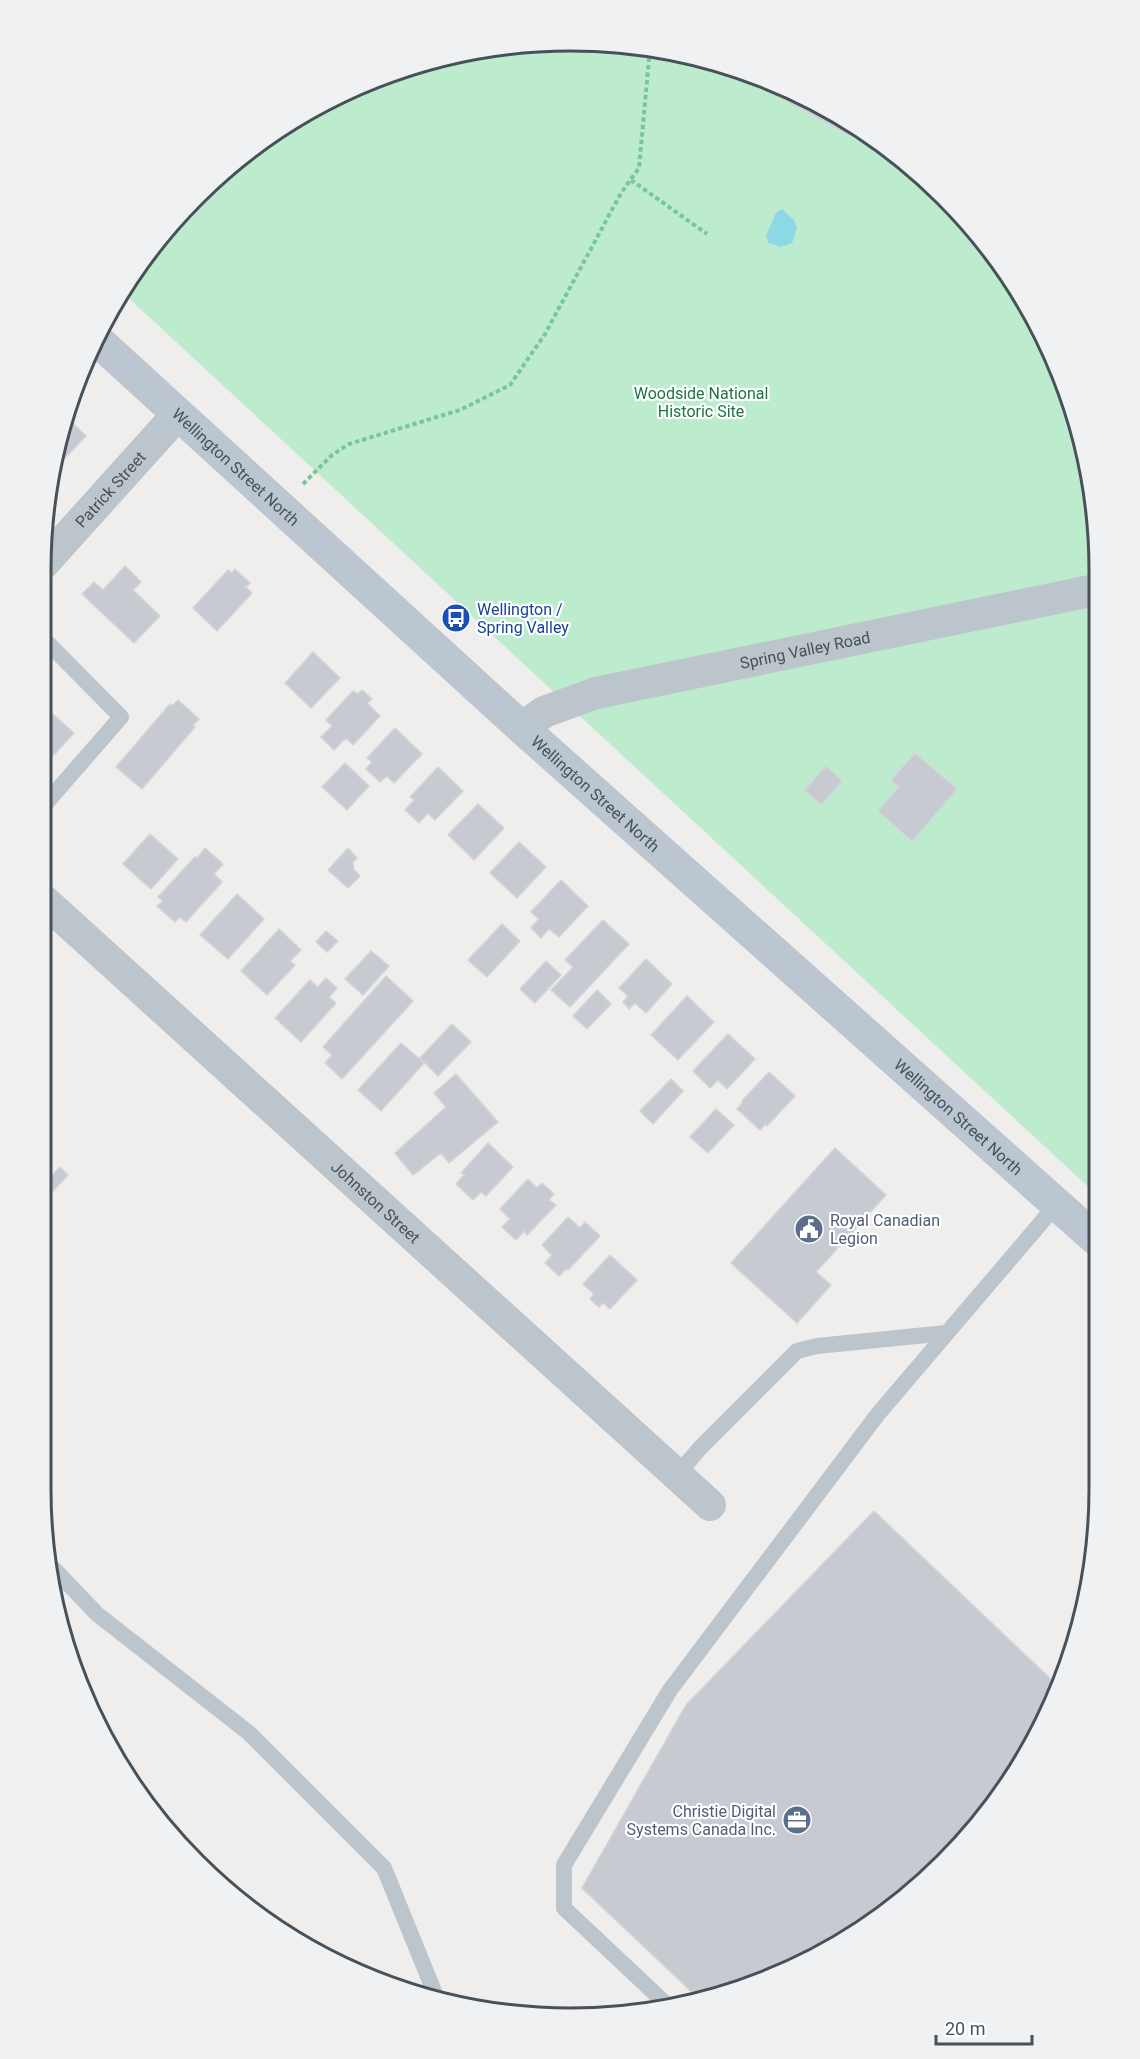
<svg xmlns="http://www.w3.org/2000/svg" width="1140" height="2059" font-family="Roboto,sans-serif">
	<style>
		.green { fill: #bdebcd }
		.water { fill: #8dd8e5 }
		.building { fill: #c7cad0; stroke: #d1d4d8; stroke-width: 1.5 }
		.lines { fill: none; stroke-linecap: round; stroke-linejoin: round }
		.path { stroke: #78c79c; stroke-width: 4; stroke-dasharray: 4.5 3; stroke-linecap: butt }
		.lane { stroke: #bcc5cb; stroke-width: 16 }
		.street { stroke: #bcc5cb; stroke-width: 32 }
		.secondary { stroke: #bcc6d0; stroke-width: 33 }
		.labels { text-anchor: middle; stroke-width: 4.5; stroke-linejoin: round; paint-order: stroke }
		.park-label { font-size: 16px; fill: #1c7544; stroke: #fff }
		.street-label { font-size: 16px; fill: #475159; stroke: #fff }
		.transit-label { font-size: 16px; fill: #164399; stroke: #fff; text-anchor: start }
		.service-label { font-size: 16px; fill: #4e5e75; stroke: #fff; text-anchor: start }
		.rim { fill: none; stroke: #475159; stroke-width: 3 }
	</style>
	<rect width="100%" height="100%" fill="#f0eded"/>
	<path class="green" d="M535,42l104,3 101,23 94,43 85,61 91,104 61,123 24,102 2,694 -976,-904 51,-70 75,-71 88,-55 98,-36z"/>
	<path class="water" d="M782,209l12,11 3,8 -5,15 -11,4 -13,-4 -2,-7 10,-23z"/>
	<path class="building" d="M736,68l98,43 20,15 -5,9 -115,-63z
		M65,416l21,20 -34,36 7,-39z
		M125,566l16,16 -8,8 27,26 -26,27 -52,-49 12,-12 9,8z
		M235,569l15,14 -4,4 6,6 -35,38 -24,-23 35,-38 4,3z
		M313,652l27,26 -29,30 -26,-25z
		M362,690l10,9 -5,4 13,13 -27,29 -7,-7 -12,12 -13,-13 11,-11 -6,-6 27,-29 5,3z
		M178,700l21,19 -6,6 2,2 -53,62 -26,-22 54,-63 2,2z
		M41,704l33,29 -33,36z
		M395,728l27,26 -28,29 -7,-7 -7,6 -14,-13 6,-7 -5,-4z
		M915,753l42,36 -45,52 -34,-30 21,-24 -8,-7z
		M345,763l24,23 -22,24 -25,-23z
		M826,766l16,15 -21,24 -16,-15z
		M438,767l25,24 -28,29 -7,-7 -9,10 -14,-13 9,-10 -4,-3z
		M478,804l26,24 -30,32 -26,-25z
		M150,834l28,25 -27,30 -28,-25z
		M519,842l27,25 -29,31 -27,-25z
		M205,848l18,16 -9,10 8,8 -36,40 -6,-5 -5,5 -18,-16 6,-5 -5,-4 37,-40 2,1z
		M348,848l9,10 -4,4 1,8 6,6 -12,12 -20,-18z
		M561,880l27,26 -29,31 -10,-8 -8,9 -10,-10 8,-9 -8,-7z
		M237,894l27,25 -36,40 -28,-24z
		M603,920l26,24 -59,63 -19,-17 22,-23 -8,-7z
		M502,924l18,17 -33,36 -19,-17z
		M279,929l22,21 -11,11 5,4 -28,30 -26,-24z
		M326,931l12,10 -11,11 -11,-10z
		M371,951l18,15 -26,29 -18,-16z
		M646,959l26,25 -26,29 -11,-10 -6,6 -6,-7 5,-6 -9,-8z
		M546,961l15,14 -26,28 -15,-14z
		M386,976l27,25 -71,78 -17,-16 7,-8 -9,-8z
		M326,978l11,10 -8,9 7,6 -35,39 -26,-24 35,-38 8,7z
		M597,990l14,14 -24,25 -14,-13z
		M687,996l27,26 -36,38 -27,-25z
		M452,1024l19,18 -33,34 -18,-18z
		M728,1034l27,25 -28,30 -9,-9 -8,8 -17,-17z
		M401,1043l23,20 -43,48 -23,-21z
		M769,1072l26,24 -28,30 -1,-2 -6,6 -23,-21 6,-7 -1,-1z
		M456,1074l42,48 -49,41 -8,-10 -28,22 -18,-22 51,-46 -12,-14z
		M671,1079l12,12 -30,33 -13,-13z
		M716,1109l18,16 -26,28 -18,-16z
		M488,1143l25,24 -27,29 -5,-4 -8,8 -17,-16 8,-9 -3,-2z
		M835,1148l51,47 -70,77 15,13 -34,38 -66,-60z
		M60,1167l8,8 -27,29v-17z
		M528,1179l9,9 5,-5 12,11 -5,6 7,5 -29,30 -3,-4 -8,9 -14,-13 8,-8 -10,-10z
		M568,1217l12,11 5,-6 15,14 -32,34 -2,-1 -7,7 -14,-13 7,-8 -10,-10z
		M610,1255l27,25 -27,29 -7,-6 -4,4 -9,-8 4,-5 -11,-10z
		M874,1511l183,174 -28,68 -110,134 -146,91 -77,18 -114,-108 104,-183z"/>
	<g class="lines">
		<path class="path" d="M631,180l76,54
			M303,484l29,-29 17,-11 111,-34 50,-25 35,-51 76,-141 18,-25 11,-120"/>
		<path class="lane" d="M41,809l80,-92 -80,-81
			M677,1475l23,-27 97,-97 20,-5 129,-13
			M54,1569l43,45 152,119 135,135 54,133
			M665,2003l-101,-95v-43l106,-175 208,-276 179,-210"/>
		<g class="street">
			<path id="s1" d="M42,565l136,-151"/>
			<path id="s2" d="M522,728l22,-16 52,-19 499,-103"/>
			<path id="s3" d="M41,898l669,607"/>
		</g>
		<path class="secondary" id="s4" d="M97,340l425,388 575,512"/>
	</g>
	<defs>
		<g id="bus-disc" transform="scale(1.5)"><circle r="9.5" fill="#1a4fb4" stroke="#fff"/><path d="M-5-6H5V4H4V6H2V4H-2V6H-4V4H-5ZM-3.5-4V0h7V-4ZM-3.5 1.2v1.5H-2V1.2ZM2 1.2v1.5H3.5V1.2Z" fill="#fff"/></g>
		<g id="civic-disc" transform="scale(1.5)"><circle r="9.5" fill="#5c6f8a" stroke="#fff"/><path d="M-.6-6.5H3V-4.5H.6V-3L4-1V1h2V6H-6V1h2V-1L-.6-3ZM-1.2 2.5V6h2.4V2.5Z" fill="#fff"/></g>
		<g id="office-disc" transform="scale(1.5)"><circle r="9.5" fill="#5c6f8a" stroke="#fff"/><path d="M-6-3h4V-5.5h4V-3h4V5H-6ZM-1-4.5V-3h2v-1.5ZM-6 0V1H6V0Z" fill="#fff"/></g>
	</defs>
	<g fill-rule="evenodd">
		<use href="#bus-disc" x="456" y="618"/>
		<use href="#civic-disc" x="809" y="1229"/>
		<use href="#office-disc" x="797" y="1820"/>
	</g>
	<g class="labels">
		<g class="park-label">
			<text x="701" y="399">Woodside National<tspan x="701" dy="18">Historic Site</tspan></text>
		</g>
		<g class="street-label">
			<text dy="6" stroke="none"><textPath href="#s4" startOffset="188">Wellington Street North</textPath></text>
			<text dy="6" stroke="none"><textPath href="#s1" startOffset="102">Patrick Street</textPath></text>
			<text dy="6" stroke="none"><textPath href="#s2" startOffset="296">Spring Valley Road</textPath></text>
			<text dy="6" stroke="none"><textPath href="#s4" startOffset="674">Wellington Street North</textPath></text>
			<text dy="6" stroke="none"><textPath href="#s4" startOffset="1160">Wellington Street North</textPath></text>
			<text dy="6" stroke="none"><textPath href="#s3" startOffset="452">Johnston Street</textPath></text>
		</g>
		<g class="transit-label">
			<text x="477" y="615">Wellington /<tspan x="477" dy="18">Spring Valley</tspan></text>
		</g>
		<g class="service-label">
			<text x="830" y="1226">Royal Canadian<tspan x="830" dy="18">Legion</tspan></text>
			<text x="776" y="1817" text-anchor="end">Christie Digital<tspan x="776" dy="18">Systems Canada Inc.</tspan></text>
		</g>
	</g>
	<path d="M0 0H1140V2059H0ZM570 51H570A519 519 0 0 1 1089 570V1489A519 519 0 0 1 570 2008H570A519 519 0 0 1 51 1489V570A519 519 0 0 1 570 51Z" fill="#f0f1f2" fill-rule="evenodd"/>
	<path class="rim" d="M570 51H570A519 519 0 0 1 1089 570V1489A519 519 0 0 1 570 2008H570A519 519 0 0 1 51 1489V570A519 519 0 0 1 570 51Z"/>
	<path d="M936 2035v9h96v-9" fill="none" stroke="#475159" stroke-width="3"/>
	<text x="945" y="2035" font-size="18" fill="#475159" stroke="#ffffff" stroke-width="4.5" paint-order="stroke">20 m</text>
</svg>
